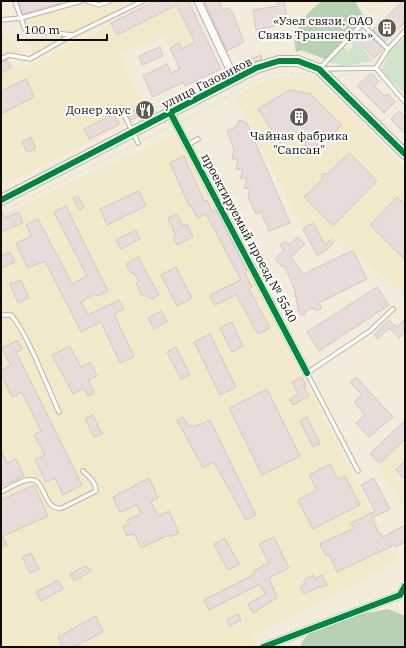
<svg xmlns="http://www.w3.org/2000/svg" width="406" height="648" font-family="'IBM Plex Serif',serif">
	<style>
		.built { fill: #f2e9cb }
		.green { fill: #cfe4ca }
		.forest { fill: #b8d1b5 }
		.building { fill: #e8dbda; stroke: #cfc8c3 }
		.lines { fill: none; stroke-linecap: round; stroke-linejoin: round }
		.lane-casing { stroke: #b7b3a6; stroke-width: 5.5 }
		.street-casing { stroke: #b7b3a6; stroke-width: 9 }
		.secondary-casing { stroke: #b7b3a6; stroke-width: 12 }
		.path { stroke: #deddd7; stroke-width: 1; stroke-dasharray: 4 2; stroke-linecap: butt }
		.lane { stroke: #fdfcfa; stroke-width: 3.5 }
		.street { stroke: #fdfcfa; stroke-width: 7 }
		.secondary { stroke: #f5f1ef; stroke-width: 10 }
		.cycleway-casing { stroke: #fff; stroke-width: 8 }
		.cycleway { stroke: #00873e; stroke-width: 6 }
		.labels { text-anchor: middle; stroke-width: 4; stroke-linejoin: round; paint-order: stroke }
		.poi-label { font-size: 12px; fill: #0f0c03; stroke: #fff; text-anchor: end }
		.street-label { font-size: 12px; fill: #0f0c03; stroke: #fff }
	</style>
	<rect width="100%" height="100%" fill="#f2eddb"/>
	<path class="built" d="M12,1h132l-111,57z
		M155,1h33l24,47 -34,17 -14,-29 -44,17 24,61 -143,73v-155l21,20 -14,5 9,15z
		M311,77l15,12 79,82v123l-67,-55 -10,11 -11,8 -82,-162 36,-18z
		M173,135l7,5 121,232 96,189 -108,57 -36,17 3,12h-255v-432z
		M405,419v90l-35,-55z"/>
	<path class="green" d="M361,29l5,5 -9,9 17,18 -31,5 -15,-4 15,-15 5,4 5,-5 -5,-5z
		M405,37v57l-24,-23 9,-20z"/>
	<path class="forest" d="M322,1h35l-1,2 8,14 -12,15 -27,27 -24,-9 -5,2c-6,-21 10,-39 26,-51z
		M388,609l17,7v31h-105c10,-28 62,-32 88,-38z"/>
	<path class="building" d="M18,1h41l1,3 -37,10z
		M155,1h33l33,68 -36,17 -2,-4 -30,15 -10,-21 24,-12 4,9 9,-4 -10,-21 9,-5 3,6 13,-7 -18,-37 -60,30 -6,-12z
		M204,1h15l4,9 5,-2 5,5 11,29 -17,9z
		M278,1h6l3,18 -13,3 1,4 -19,4 -3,-20 25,-4z
		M403,1h2v21l-20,20 -12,-12z
		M368,34l15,15 -9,9 -15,-15z
		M160,47l3,9 -21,9 -3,-9z
		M261,55l1,4 -26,12 -2,-6z
		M7,60l4,8 -10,5v-11z
		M371,73l8,8 -5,5 11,10 3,-2 7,8 -11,11 -27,-27z
		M26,79l8,18 -33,17v-23z
		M289,90l22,4 31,31 -6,5v2l-27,18 -12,-18 -17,11 -22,-34z
		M144,105l3,7 -16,8 -5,-11 4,-2 2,4z
		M399,111l6,6v17l-14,-15z
		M114,114l5,10 -30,15 -5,-10z
		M239,120l8,3 43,100 -21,8 -8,-19 -5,2 -8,-17 2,-8 -6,-1 3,-10h-7l3,-9h-7l2,-10h-6l2,-10 -7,-18 9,-4z
		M31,137l5,11 -9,4 -5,-10z
		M349,153l28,28 -44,45 -29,-29 18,-17v-6h5z
		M184,156l20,45 3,-1 5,12 4,-2 31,61 -2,2 7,14 -3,2 21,39 -12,6 -22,-39 -21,10 -5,-10 31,-15 -35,-66 -9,4 -6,-13 -2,1 -19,-43z
		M139,191l7,15 -39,19 -7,-16z
		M78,196l6,11 -5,3 -6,-12z
		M397,197l8,8v55l-35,-35z
		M66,206l42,85 -11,5 -2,-2 -14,8 7,13 31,-15 5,9 -10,5 20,43 -14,6 -19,-41 -20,10 -36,-71 -17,7 -12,-25 16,-7 -6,-11 12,-6 34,65 15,-8 -33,-64z
		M1,210l4,8 14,-6 4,11 -22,9z
		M177,214l6,12 4,-2 6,13 -16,8 -4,-8 3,-1 -8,-18z
		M313,223l12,22 6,-6 3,3 -7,8 -10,5 -14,-26z
		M136,230l4,9 -19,10 -5,-9z
		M298,237l7,7 -14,13 13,17 49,-24 14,29 -48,24 3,5 -6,3 -3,-3 -6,2 -3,5h-3l-2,-2 -5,-25 -4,-10 -6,-12 -2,1 -7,-8 9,-9 -4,-5 4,-4 5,4z
		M10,252l5,10 -14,6v-12z
		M138,257l21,38 -7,4 -11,-5 -5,-11 3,-1 -4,-8 -4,-1 -4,-7v-3z
		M176,267l16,31 -15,8 -16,-31z
		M21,280l8,18 -11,5 -8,-19z
		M377,287l12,18 -70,46 -12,-19z
		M161,311l6,11 -13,7 -6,-11z
		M405,319v13l-6,6 -10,-10 -11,11 -4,-4 15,-15 8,7z
		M232,322l11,24 -11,6 -12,-24z
		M210,334l26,53 -16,8 -26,-53z
		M18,340l4,9 -6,3 66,133 -19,10 -8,-17 -9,4 -11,-22 10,-5 -11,-20 7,-4 -19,-39 -10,5 -11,-23v-4l10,-4 -9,-18z
		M70,346l11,21 9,-5 7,14 -9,4 6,13 -6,3 -4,-8 -11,6 -21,-39z
		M176,347l14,28 -9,4 -14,-27z
		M302,377l4,9 -2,1 5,9 -16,9 -3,-6 8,-5 -6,-12z
		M356,377l37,40 -24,20 -13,-14 9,-8 -11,-13 8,-7 -12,-13z
		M267,389l33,67 -38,19 -33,-67z
		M93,415l9,19 -8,3 -9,-18z
		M183,417l6,10 3,-2 2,2 16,-7 46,95 -10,5 -32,-58 -11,6 -26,-48z
		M307,417l13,27 -7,3 -13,-26z
		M405,420v19l-25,24 -10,-9z
		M1,450l6,13 9,-4 8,17 -23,10z
		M405,460v19l-9,-9z
		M330,464l8,15 7,-3 15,29 -47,24 -15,-29 19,-10 -8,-15z
		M149,478l9,20 -7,4 7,14 11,-5 10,22 -9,4 -1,-2 -28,13 -6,-13 -4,-1 -4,2 -4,-9 6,-3 -2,-4 14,-6 -4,-9 -17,7 -7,-15z
		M374,478l16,31 -18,9 7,16 2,-1 2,4 22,-12v17l-10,5 -1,-2 -57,27 -8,-18 -3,2 -6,-12 34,-16 -3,-5 24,-12 -14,-26z
		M34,485l14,31 -45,20 4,9 -6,2v-47z
		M274,537l15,31 -20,10 8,20 -24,15 -5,-9 17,-10 -5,-10 -51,26 -5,-10 51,-26 -2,-3 16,-8 -10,-19z
		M225,538l14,26 -11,6 -14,-26z
		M31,553l8,16 -9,4 -8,-16z
		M85,566l1,2 2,-1 3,4 -17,10 -4,-7z
		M313,575l2,4 7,-4 5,10 -5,2 -1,-1 -17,8 -4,-7 5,-3 -2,-3z
		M58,580l5,9 -22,12 -5,-9z
		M238,614l3,6 -11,6 -3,-6z
		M96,616l7,16 -30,15h-10l-5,-10z"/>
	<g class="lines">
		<g class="lane-casing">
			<path id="lane" d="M15,1l6,17 60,-17
				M87,1l12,4 11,-4
				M1,20l20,-2 4,12 48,5 70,-34
				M362,24l26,25
				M405,31l-17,18 -12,19 29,34
				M1,59l8,-4 21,4 42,-24
				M320,68l47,-49
				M321,69l55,-1
				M121,108l17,35
				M187,145l11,-6
				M1,315h10c17,19 36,72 48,97
				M358,471l-51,-98 63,-42 23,-22
				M1,492c8,-4 17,-10 26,-12 20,-5 14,31 35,28l34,-17c0,-9 -7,-14 -13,-20"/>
		</g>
		<g class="street-casing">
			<path id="street" d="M198,1l37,79
				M171,114l136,259
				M263,647l137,-52 5,-9"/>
		</g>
		<g class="secondary-casing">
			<path id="secondary" d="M1,200l255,-132 23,-7h19l21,8 86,85"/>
		</g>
		<path class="path" d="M1,1h1
			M190,1l7,16
			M396,21l7,7
			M405,64l-3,5 3,5
			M382,69h20
			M338,76l12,-2
			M349,111l56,59
			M150,114l2,-5 47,-21
			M182,121l87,-47c15,-3 33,-2 47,4
			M382,121l18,-17
			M143,140l27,-13
			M1,212l133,-67"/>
		<use href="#lane" class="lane"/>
		<use href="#street" class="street"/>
		<use href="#secondary" class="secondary"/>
		<g class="cycleway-casing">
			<path id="cycleway" d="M171,114l136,259
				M1,200l255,-132 23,-7h19l21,8 86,85
				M263,647l137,-52 5,-9"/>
		</g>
		<use href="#cycleway" class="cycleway"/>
	</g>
	<defs>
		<g id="building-disc" transform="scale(1)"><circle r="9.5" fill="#5e5b4f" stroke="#fff"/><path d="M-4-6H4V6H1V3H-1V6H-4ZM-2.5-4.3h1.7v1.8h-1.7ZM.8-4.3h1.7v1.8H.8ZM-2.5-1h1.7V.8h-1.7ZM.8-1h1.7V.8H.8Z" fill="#fff"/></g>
		<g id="restaurant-disc" transform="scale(1)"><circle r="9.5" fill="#5e5b4f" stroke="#fff"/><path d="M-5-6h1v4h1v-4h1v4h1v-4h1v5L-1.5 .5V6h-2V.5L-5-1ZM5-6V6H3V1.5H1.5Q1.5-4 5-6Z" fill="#fff"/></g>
	</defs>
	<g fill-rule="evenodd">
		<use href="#building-disc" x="387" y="28"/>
		<use href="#restaurant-disc" x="145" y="110"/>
		<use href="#building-disc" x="299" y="117"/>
	</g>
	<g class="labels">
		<g class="poi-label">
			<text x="373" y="25">«Узел связи, ОАО<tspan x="373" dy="14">Связь Транснефть»</tspan></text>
			<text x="131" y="114">Донер хаус</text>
			<text x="299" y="140" text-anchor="middle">Чайная фабрика<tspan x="299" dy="14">"Сапсан"</tspan></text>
		</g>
		<g class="street-label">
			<text transform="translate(207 83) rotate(-27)" y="4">улица Газовиков</text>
			<text transform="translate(249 238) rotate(62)" y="4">проектируемый проезд № 5540</text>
		</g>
	</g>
	<rect width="406" height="648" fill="none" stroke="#0f0c03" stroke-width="4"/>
	<path d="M18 34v6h89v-6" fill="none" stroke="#0f0c03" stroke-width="2"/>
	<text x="24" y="34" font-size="12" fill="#0f0c03" stroke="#ffffff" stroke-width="3" paint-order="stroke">100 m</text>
</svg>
